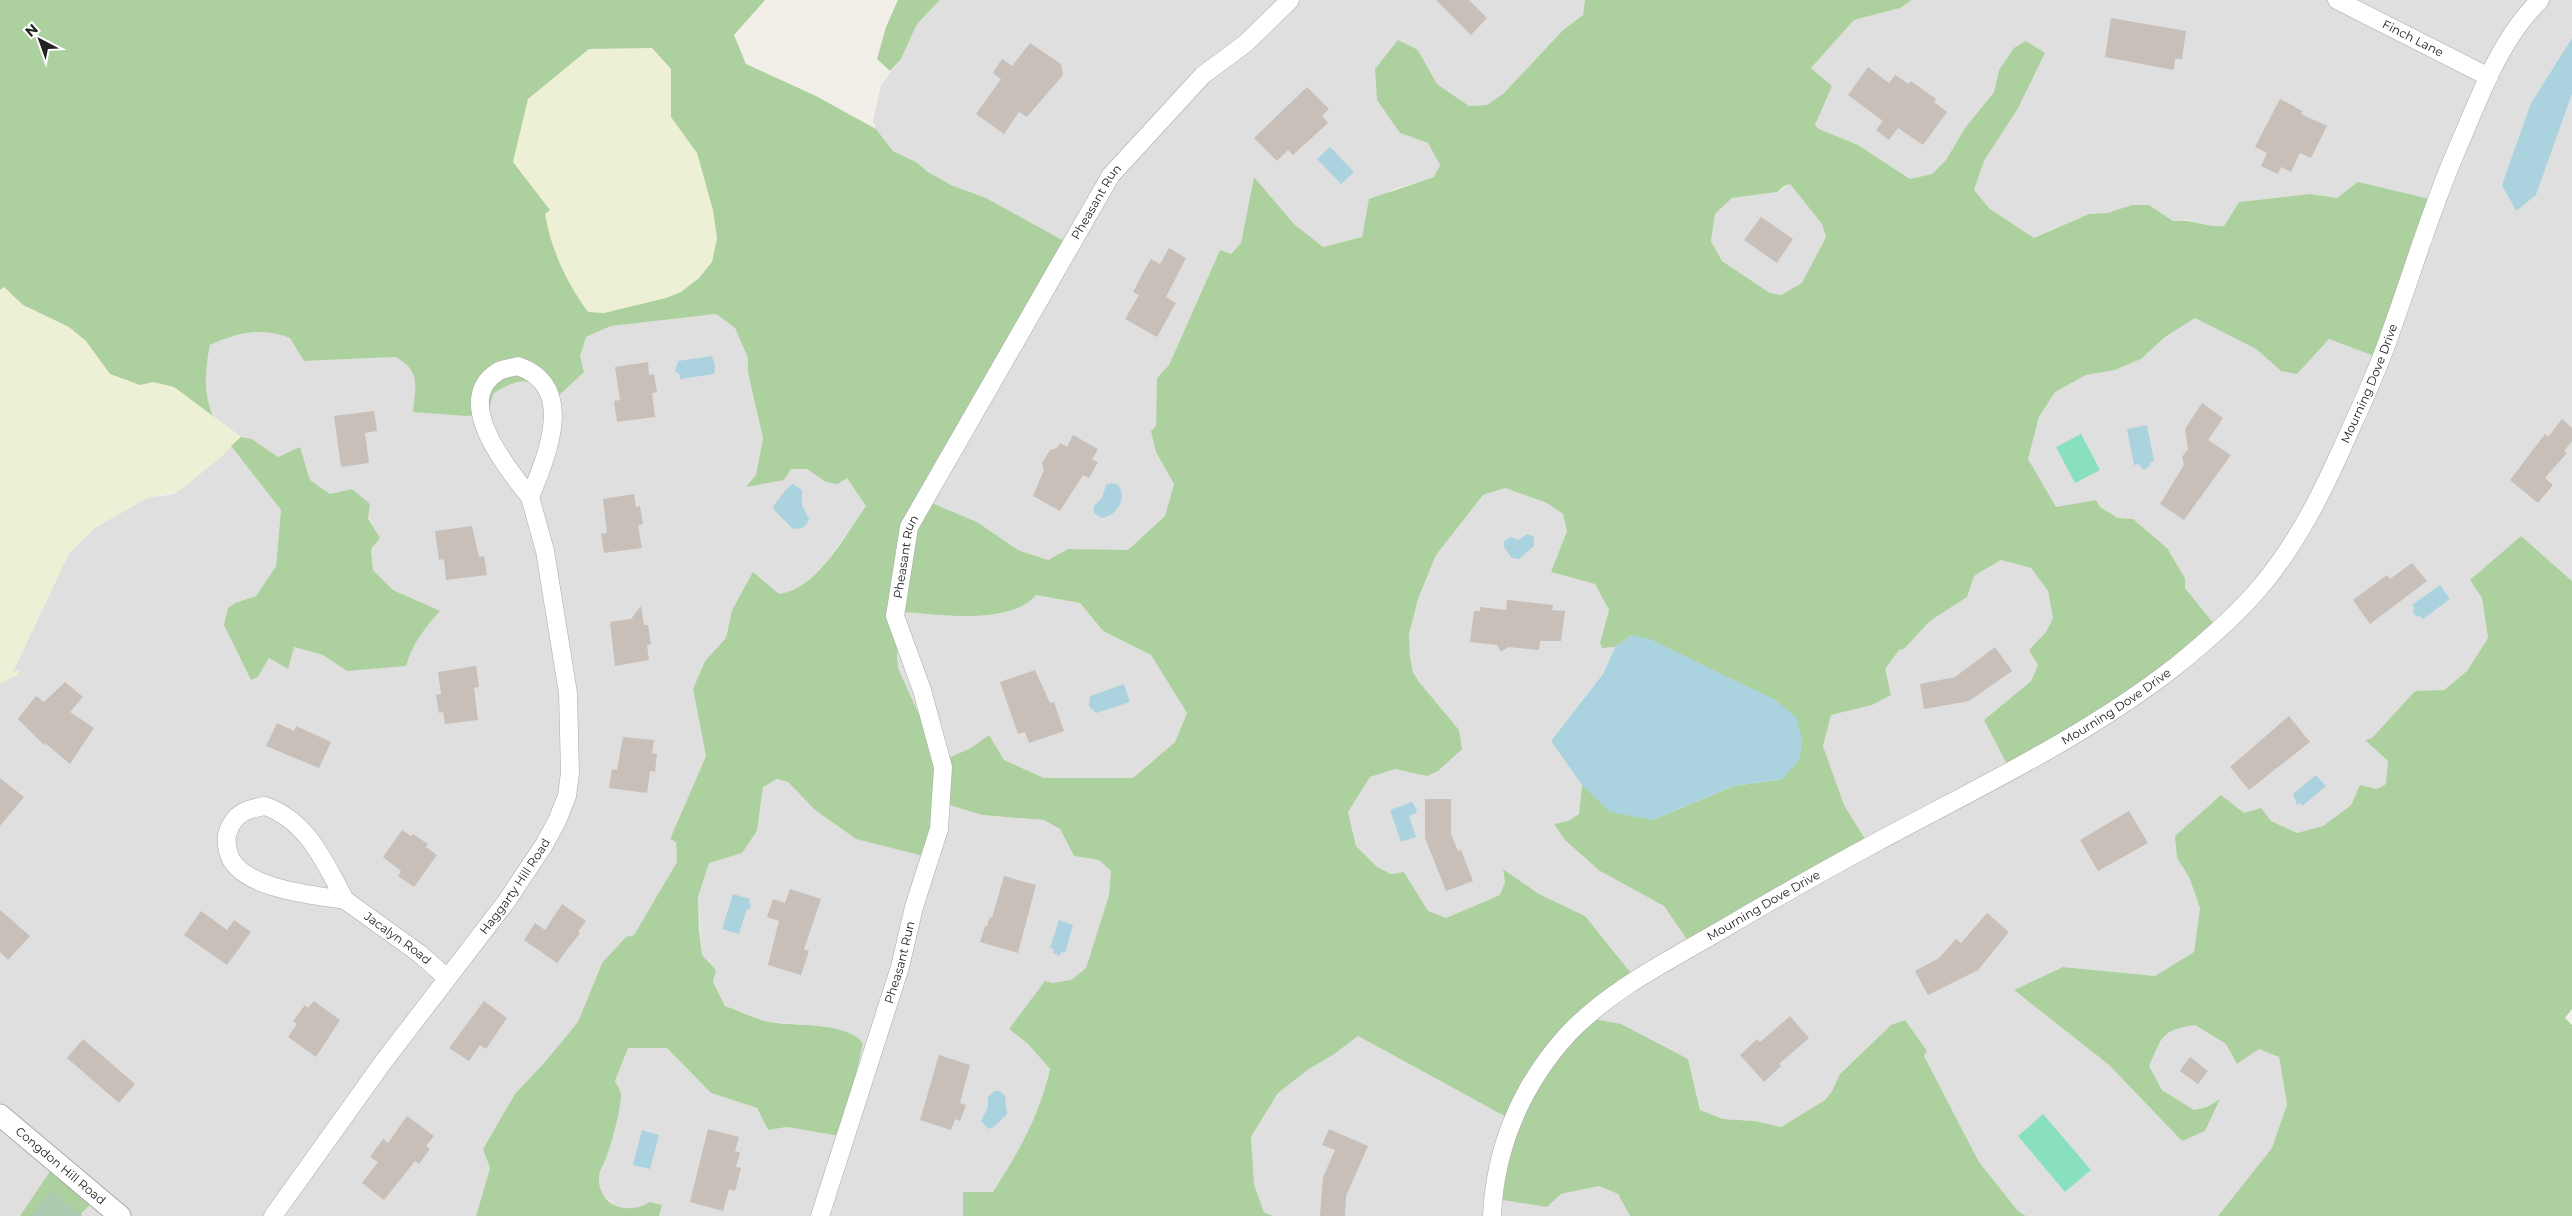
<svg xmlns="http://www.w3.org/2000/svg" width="2572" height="1216" font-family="Montserrat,sans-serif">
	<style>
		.residential { fill: #e0dfdf }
		.farmland { fill: #eef0d5 }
		.forest { fill: #add19e; fill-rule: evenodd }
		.cemetery { fill: #aacbaf }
		.pitch { fill: #88e0be }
		.water { fill: #aad3df }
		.building { fill: #c7bfb8 }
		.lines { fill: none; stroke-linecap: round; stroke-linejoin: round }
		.minor-casing { stroke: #a9a9a9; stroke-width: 19 }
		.tertiary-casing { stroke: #a9a9a9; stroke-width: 23 }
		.minor { stroke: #fff; stroke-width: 18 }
		.tertiary { stroke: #fff; stroke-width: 21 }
		.labels { text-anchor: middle; stroke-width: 5; stroke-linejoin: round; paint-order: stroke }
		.street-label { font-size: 12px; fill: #222; stroke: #fff }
	</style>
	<rect width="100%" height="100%" fill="#f2efe9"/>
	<path class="residential" d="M940,0h645l1,1 -3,14 -20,15 -59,63 -17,12 -18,1 -32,-22 -19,-34 -18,83 28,10 12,22 -6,13 -41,11 -27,30 -4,18 -40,10 -28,-23 -40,-46 -13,65 -10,11 -11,-4 -51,115 -12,13 -1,74 18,32 -9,32 -37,35 -60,-2 -20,11 -30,-10 -41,-28 -45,-19 54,-305 -35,-13 -23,-13 -12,-10 -23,-11 -17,-22 -3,-8 8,-36 20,-26 16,-35z
		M1912,0h660v38l-41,65 5,92 36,-101v487l-51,-45 -50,44 11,18 6,40 -21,33 -23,19 -29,1 -44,48 -5,1 23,21 -3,23 -9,5 -17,-4 -9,20 -28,21 -26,7 -26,-12 -10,-13 -84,50 12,19 11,31 -6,44 -39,24 -92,-9 -49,23 95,75 73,76 37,-41 -12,7 -13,3 -32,-20 -13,-24 16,-33 9,-5 21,-4 31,20 33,4 20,9 8,47 -15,44 -54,68h-192l-8,-5 -39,-49 -55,-106 -33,-31 -51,49 -8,17 -7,9 -44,27 -26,-6 -32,-2 -23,-9 -12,-51 -100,-41 -3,-102 -46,-22 -36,-25 2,13 -5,13 -53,23 -19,-6 -24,-40 -13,2 -14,-7 -21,-21 -8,-34 22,-35 25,-8 32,7 -8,-94 -6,-10 -3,-15 -1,-23 9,-35 18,-44 34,-47 13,-13 22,-7 42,15 16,11 4,17 -16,41 44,12 14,26 -9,33 2,5 13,-1 -12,27 -52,67 31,44 -3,29 -11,7 -14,3 46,47 64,35 26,38 177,-102 -23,-37 -21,-59 8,-31 41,-10 13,-36 14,-19 5,-1 26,-28 37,-24 7,-21 27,-16 30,8 17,23 6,27 -8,14 -17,18 9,15 -7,16 -47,39 231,-95 -30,-37v-10l-18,-30 -34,-29 -15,-1 -18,-11 -4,-7 -40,8 -28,-49 11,-42 16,-25 31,-17 29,-5 26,-11 24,-22 30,-19 61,31 25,22 77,-189 -21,16 -27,-4 -71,8 -15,24 -8,1 -32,-8 -11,2 -24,-16h-17l-25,8 -18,1 -55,24 -44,-29 -16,-19 10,-29 33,-51 -18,-40 -5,22 -29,36 -19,32 -14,14 -22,5 -52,-34 -39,-16 -4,-5 17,-38 -21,-18 43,-48 46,-12z
		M1790,184l32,40 4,13 -23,46 -22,12 -11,-2 -48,-32 -11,-20 4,-27 17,-16 45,-6z
		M716,314l19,14 13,30v15l15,65 -7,37 -9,12 43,-18h17l19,12 21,-3 19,28 -45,64 -28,22 -14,2 -26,-21 -21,37 -6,28 -21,23 -12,28 13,67 -36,83 6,3 1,20 -43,73 -32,28 -24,59 -34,41 -29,31 -32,55 7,19 -14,48h-397l-24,-52 -34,52h-21v-532l18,-10h-6l57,-121 27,-26 51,-29 27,-4 47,-37 10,-11 50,64 -5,56 -20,30 -21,7 23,74 11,-19 25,-11 29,8 24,16 61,-14 18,-31 13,-15 -46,-21 -20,-20 -2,-21 9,-11 -27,-49 -23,5 -20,-14 -10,-33 -22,10 -26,-18 -11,-2 -28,-21 -5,-12 -3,-31 5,-28 26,-11 35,-3 20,7 13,23 91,-4 13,7 8,15 77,15 17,-11 9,-2 18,4 42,-29 7,-19 25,-11z
		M1036,595l44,8 23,28 48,24 36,58 -12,29 -42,36h-89l-41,-18 -14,-25 -18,13 -30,13 -4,-6 -39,-87 -1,-11 4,-45 67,3 32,-1 23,-8z
		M777,779l11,3 27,28 41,29 68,17 21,-52 37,11 62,5 16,9 14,27 25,4 12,11 -2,24 -23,73 -15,12 -19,3 -43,46 19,15 22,25 -6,27 -23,51 -28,45h-30v24h-304l2,-11 -10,-3 -11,7 -10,1 -14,-4 -15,-13 -2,-17 9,-23 13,-59 -6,-13 13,-33h39l44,45 46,15 11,22 19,-3 53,8 -13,-108 -58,-5 -44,-16 -12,-24 3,-12 -14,-15 -4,-58 11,-35 33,-9 15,-22 6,-44z
		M1358,1036l152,83 37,88 14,-13 38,-8 19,8 12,22h-357l-9,-4 -10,-28 -3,-46 27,-45 31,-24 24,-14z"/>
	<path class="farmland" d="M652,48l19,21v48l26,36 16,57 4,28 -5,24 -13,15 -18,15 -15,6 -62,15h-16l-17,-25 -22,-51 -4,-23 5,-4 -37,-48 15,-63 61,-50z
		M4,287l19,18 46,22 17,14 24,33 30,11 13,-3 21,5 67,50 -20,20 -42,34 -32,7 -51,29 -27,26 -57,120 7,-3v4l-19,10v-394z"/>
	<path class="forest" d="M0,0h765l-31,35 12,29 70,32 60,33 17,22 23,11 12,10 23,13 35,13 78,43 -132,262 45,19 41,28 30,10 20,-11 60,1 37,-34 9,-32 -18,-32 -5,-21 5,-5 1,-48 12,-13 51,-115 11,4 10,-11 13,-66 40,47 29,23 39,-10 7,-38 65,-22 6,-12 -12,-22 -28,-10 -23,-33 -2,-31 23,-29 20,10 19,34 32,22 18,-1 17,-12 59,-63 20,-15 2,-15h327l-12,8 -46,12 -43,48 21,18 -17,39 4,4 39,16 52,34 22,-5 14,-14 19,-32 29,-36 5,-22 15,-22 12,-7 19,12 -28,57 -33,51 -10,29 16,19 44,29 55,-24 18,-1 25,-8h17l24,16c18,-3 34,7 51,5l15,-24 71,-8 27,4 21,-16 72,17 -53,158 -48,-18 -32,35 -16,-3 -25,-22 -61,-31 -30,19 -24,22 -26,11 -29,5 -31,17 -16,25 -11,42 28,48 40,-7 4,7 18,11 15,1 34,29 18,30v10l30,37 -81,70 -125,73 -25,-48 47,-39 7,-16 -9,-15 17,-18 7,-14 -5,-27 -17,-23 -30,-8 -27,16 -7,21 -37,24 -26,28 -5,1 -14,19 6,26 -19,10 -41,10 -8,31 21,59 23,37 -177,102 -26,-38 -64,-35 -35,-31 -11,-16 14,-3 11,-7 3,-29 70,35 82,-34 48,-7 -150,-144 -17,12 -13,1 -2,-5 9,-33 -14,-26 -44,-12 16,-41 -4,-17 -16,-11 -42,-15 -22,7 -47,60 -18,44 -9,35 1,23 3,15 6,10 40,48 3,19 -24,22 -11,5 -32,-7 -25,8 -22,35 8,34 21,21 14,7 13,-2 24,39 18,7 54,-23 5,-13 -2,-13 36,25 46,22 49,61 -45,41 32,6 67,35 12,51 23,9 32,2 26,6 44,-27 7,-9 8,-17 51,-49 14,-5 22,31 -3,5 55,106 39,49 8,5h-396l-12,-22 -19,-8 -38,8 -14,13 -50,-8 13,-80 -152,-83 -25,19 -24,14 -31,24 -27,44 3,47 10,28 9,4h-310v-24h30c25,-39 47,-77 57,-123l-22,-25 -19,-15 36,-48 7,2 19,-3 15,-12 23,-73 2,-24 -12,-11 -25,-4 -14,-27 -16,-9 -62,-5 -36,-11 -23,52 -67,-17 -41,-29 -27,-28 -11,-3 -14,8 -6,44 -15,22 -33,10 -11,34 1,32 3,26 14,15 -3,12 12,24c15,5 30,13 45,16 26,5 75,-1 93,21l-19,85 -4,8 -53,-9 -19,3 -11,-22 -46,-15 -44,-45h-39l-13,33c2,4 6,9 6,14 0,12 -9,48 -14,60 -2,7 -7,15 -8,22 -1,29 29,39 51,25l12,3 -3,11h-183l14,-48 -7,-19 32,-55 29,-31 34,-41 24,-59 24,-26 8,-2 43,-73 -1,-20 -6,-3 36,-83 -13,-67 12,-28 21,-23 6,-28 21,-38 26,22c39,-5 65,-58 87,-88l-19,-28 -9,6 -12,-2 -19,-13h-16l-7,11 -38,7 10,-12 7,-37 -15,-65v-15l-13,-30 -19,-14 -105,12 -25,11 -6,19 4,16 -30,28c-25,-22 -32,-25 -61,-6l-5,19 -21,3 -54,-4c2,-25 9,-41 -18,-55l-91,4 -14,-23c-30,-11 -51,-6 -80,7 -5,25 -7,47 3,71l-39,-29 -21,-5 -13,3 -30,-11 -24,-33 -17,-14 -46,-22 -19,-18 -4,3zM652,48l19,21v48l26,36 16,57 4,28 -5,24 -13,16 -18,14 -15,6 -62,15 -16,-1c-21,-29 -37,-62 -43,-98l5,-4 -37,-48 15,-63 61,-50zM1790,184l32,40 4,13 -24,46 -21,12 -11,-2 -48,-32 -11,-20 4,-27 17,-16 45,-6 7,-6zM1036,595l44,8 23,28 48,24 36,58 -12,29 -42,36h-89l-40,-18 -15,-25 -18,13 -30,13 -4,-6 -39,-87 -1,-11 4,-45c39,2 88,11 123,-7 4,-2 9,-7 12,-10z
		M898,0h42l-23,24 -16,35 -11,12 -13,-12 9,-32z
		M241,437l11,2 26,18 22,-10 10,33 20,14 22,-5 18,15 -2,14 12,20 -9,11 2,21 20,20 47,21c-15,16 -28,34 -34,55l-59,5 -24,-16 -29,-8 -6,22 -19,-11 -11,19 -7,3 -27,-55 4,-17 7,-5 21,-7 20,-30 5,-56 -50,-64z
		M2521,536l51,45v428l-7,9 7,7v191h-354l54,-68 15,-44 -8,-47 -20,-8 -22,15 -11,-20 -31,-19c-35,5 -32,12 -46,41l13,24 32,20 13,-3 13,-8 -15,32 -23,10 -73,-76 -95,-75 49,-23 92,9 39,-24 6,-44 -11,-31 -12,-19 -2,-22 46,-41 23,18 17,-5 10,13 26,12 26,-7 28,-21 9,-20 17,4 9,-5 2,-23 -23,-21 7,-2 43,-47 29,-1 23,-19 21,-33 -6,-40 -12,-18z
		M55,1164l41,34 -17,18h-59z"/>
	<path class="cemetery" d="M51,1190l31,25 -1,1h-50z"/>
	<path class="pitch" d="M2081,434l19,36 -25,13 -19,-36z
		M2043,1114l48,56 -26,22 -47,-56z"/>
	<path class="water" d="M2572,38v56l-36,101 -20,16 -14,-26 29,-82z
		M1330,147l24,25 -13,12 -24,-25z
		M712,356l3,9 -1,9 -34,5v-4l-5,-4 3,-10z
		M2147,425l7,36 -4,1 1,3 -7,5 -6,-6 -4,1 -7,-36z
		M1112,483l6,2c10,14 -1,30 -16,33l-8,-5v-7l8,-8 4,-13z
		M793,484l9,6v15l7,14c-3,8 -9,12 -17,9 -6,-8 -15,-12 -19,-21 3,-5 15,-21 20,-23z
		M1527,534l7,3v9l-15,13 -7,-1 -8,-11v-6l7,-4 7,3z
		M2440,585l10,14 -27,20 -3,-3 -3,1 -5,-6 3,-2 -3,-4z
		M1632,635l18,4 125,61 21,17 6,22 -2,20 -18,20 -48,7 -82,34 -42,-8 -28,-27 -31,-44 52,-67 12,-27z
		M1124,684l6,18 -34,11 -7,-7 1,-10z
		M2316,775l10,11 -24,20 -2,-3 -3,2 -4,-11z
		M1412,802l5,8 -1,3 -7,3 7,21 -15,5 -11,-32z
		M733,894l17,5 -1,4 2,1 -2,6 -2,-1 -8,25 -17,-5z
		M1059,920l14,5 -8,28 -4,-1 -1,4 -7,-3 1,-4 -4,-1z
		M994,1091h6l5,5 2,18 -13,13 -6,2 -7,-8 7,-14v-10z
		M642,1130l17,5 -9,34 -17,-4z"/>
	<path class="building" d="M1436,0h33l18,18 -16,17z
		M2111,18l75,13 -4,28h-7l-1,11 -69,-13z
		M1030,43l31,21 2,11 -36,42 -8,-5 -15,22 -28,-20 25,-35 -8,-6 9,-14 10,7z
		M1868,67l21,16 6,-8 14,9 2,-3 25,18 -2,3 13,10 -24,33 -25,-17 -9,12 -13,-10 7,-9 -35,-26z
		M1307,87l22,22 -7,7 6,7 -35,32 -5,-5 -11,11 -23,-23z
		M2280,99l16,8 -1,1 8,3 -2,3 26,12 -16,32 -11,-5 -9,19 -10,-5 -3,7 -17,-8 6,-13 -12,-6z
		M1761,217l32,22 -16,24 -33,-23z
		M1169,248l17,10 -20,39 10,6 -19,34 -32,-18 14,-24 -6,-3 12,-23 6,-10 9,5z
		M648,362l1,13 5,-1 3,18 -5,1 3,24 -38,5 -3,-21 6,-1 -5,-33z
		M2202,403l21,15 -15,22 23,15 -47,65 -24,-16 24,-39 -2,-8 6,-8 -3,-20z
		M374,411l3,20 -12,2 4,30 -28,4 -7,-51z
		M2562,419l10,9v13l-8,10 3,2 -22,25 8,7 -15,18 -28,-23 35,-46 3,3z
		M1073,435l25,14 -6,11 6,2 -9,16 -6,-3 -23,36 -27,-15 11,-26 -2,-7 8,-13 7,-2 3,-5 7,4z
		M634,494l2,13 4,-1 3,18 -5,1 4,23 -38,5 -3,-19 6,-1 -4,-34z
		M472,526l7,31 5,-1 3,19 -41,5 -2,-21 -5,1 -4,-29z
		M2412,563l15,18 -57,43 -17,-24 34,-25 3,4z
		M1507,600l46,5 -1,5 13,1 -4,30h-21l-1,9 -31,-3 -7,5 -4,-7 -27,-3 4,-31h6v-4l26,3z
		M641,606l3,19h4l3,19 -4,1 2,15 -34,6 -5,-44 21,-3z
		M1995,647l17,24 -43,30 -45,8 -4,-25 35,-7z
		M476,666l3,21 -5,1 4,32 -33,4 -2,-12 -4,1 -3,-18 5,-1 -3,-22z
		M1035,670l15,33 4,-1 10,29 -35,12 -4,-11 -7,2 -18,-52z
		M65,682l18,15 -13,15 24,16 -24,36 -25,-21 -1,2 -26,-26 18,-23 8,6z
		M2289,716l21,26 -61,48 -19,-23z
		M277,723l17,8 2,-5 35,16 -12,26 -53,-22z
		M623,737l31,3 -2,13 5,1 -2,18 -5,-1 -3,22 -38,-5 3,-19 5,1z
		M0,778l24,19 -24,29z
		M1425,799h26v35l7,17 3,-1 12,31 -27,10 -21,-53z
		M2129,811l19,32 -50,28 -18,-31z
		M402,830l9,6 2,-2 15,10 -2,3 11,8 -23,32 -16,-11 3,-5 -18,-14z
		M1004,876l32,9 -18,68 -38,-11 5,-16h2l3,-9 2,1z
		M790,889l31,10 -17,50 5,2 -8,24 -33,-10 11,-44 -12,-4 6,-18 12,4z
		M562,904l24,17 -8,11 2,1 -23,30 -33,-23 11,-17 10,7z
		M0,910l30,26 -22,24 -8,-8z
		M201,911l26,19 7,-10 17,12 -24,33 -43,-30z
		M1987,913l22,19 -31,38 -50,25 -13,-24 24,-13 17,-19 5,4z
		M314,1001l26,19 -24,37 -28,-20 9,-13 -4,-3 12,-16 3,3z
		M484,1001l23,17 -21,31 -6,-4 -11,16 -20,-13z
		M1790,1016l19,22 -30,26 2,2 -17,16 -24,-27 17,-16 3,3z
		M83,1039l52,45 -16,19 -52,-45z
		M939,1055l31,10 -10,38 6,2 -6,16 -5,-2 -4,11 -31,-10z
		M2190,1057l18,14 -10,13 -18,-13z
		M407,1116l27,20 -8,10 4,3 -11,15 -4,-3 -31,39 -22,-17 16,-21 -8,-5 13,-18 5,4z
		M708,1129l31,8 -4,14 5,2 -4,14 5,1 -6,23 -6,-2 -6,22 -33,-9z
		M1329,1129l39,17 -22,50 -1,20h-25l3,-39 12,-27 -13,-5z"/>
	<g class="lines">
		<g class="minor-casing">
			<g id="minor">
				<path id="s1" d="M2337,0l152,77"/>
				<path d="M518,366c59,21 29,89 12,131 -22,-28 -80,-97 -31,-126 5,-3 13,-3 19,-5z"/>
				<path d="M265,806c43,15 60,57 80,94 -31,-5 -109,-11 -117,-49 -1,-7 -3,-12 0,-19 6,-19 19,-23 37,-26z"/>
				<path id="s2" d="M345,900l75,54 27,24"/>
				<path id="s3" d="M273,1216l111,-155 122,-159 38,-57 13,-24 10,-25 3,-23 -2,-80 -23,-142 -15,-54"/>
				<path id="s4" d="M820,1216l80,-249 14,-60 25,-78 4,-62 -21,-77 -27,-74 14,-89 202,-352 92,-100 43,-32 44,-43"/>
				<path id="s5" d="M1492,1216c3,-69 30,-132 77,-183 43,-45 101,-73 154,-104 51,-30 102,-59 154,-87 102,-55 208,-105 299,-176 31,-25 61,-51 86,-81 35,-42 59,-90 81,-139 16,-36 33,-71 46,-109 23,-63 42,-129 69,-190 23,-52 41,-107 82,-147"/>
			</g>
		</g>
		<g class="tertiary-casing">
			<g id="tertiary">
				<path id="s6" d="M0,1115l120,101"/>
			</g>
		</g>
		<use href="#minor" class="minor"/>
		<use href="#tertiary" class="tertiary"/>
	</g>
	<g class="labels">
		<g class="street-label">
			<text dy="4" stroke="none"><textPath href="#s1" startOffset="85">Finch Lane</textPath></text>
			<text dy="4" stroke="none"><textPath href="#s4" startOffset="1091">Pheasant Run</textPath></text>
			<text dy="4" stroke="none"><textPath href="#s5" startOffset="1261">Mourning Dove Drive</textPath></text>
			<text dy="4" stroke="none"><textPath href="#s4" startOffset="686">Pheasant Run</textPath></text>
			<text dy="4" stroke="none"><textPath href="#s5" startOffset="841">Mourning Dove Drive</textPath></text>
			<text dy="4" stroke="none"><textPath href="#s3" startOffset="409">Haggarty Hill Road</textPath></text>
			<text dy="4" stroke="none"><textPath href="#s5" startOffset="436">Mourning Dove Drive</textPath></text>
			<text dy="4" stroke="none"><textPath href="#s2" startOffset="65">Jacalyn Road</textPath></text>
			<text dy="4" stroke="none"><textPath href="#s4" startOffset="266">Pheasant Run</textPath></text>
			<text dy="4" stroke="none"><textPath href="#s6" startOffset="79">Congdon Hill Road</textPath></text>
		</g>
	</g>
	<g transform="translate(40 40) rotate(319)" stroke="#ffffff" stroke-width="4" paint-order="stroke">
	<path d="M0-4L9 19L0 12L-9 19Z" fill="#222222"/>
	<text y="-8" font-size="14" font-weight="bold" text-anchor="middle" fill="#222222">N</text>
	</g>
</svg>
